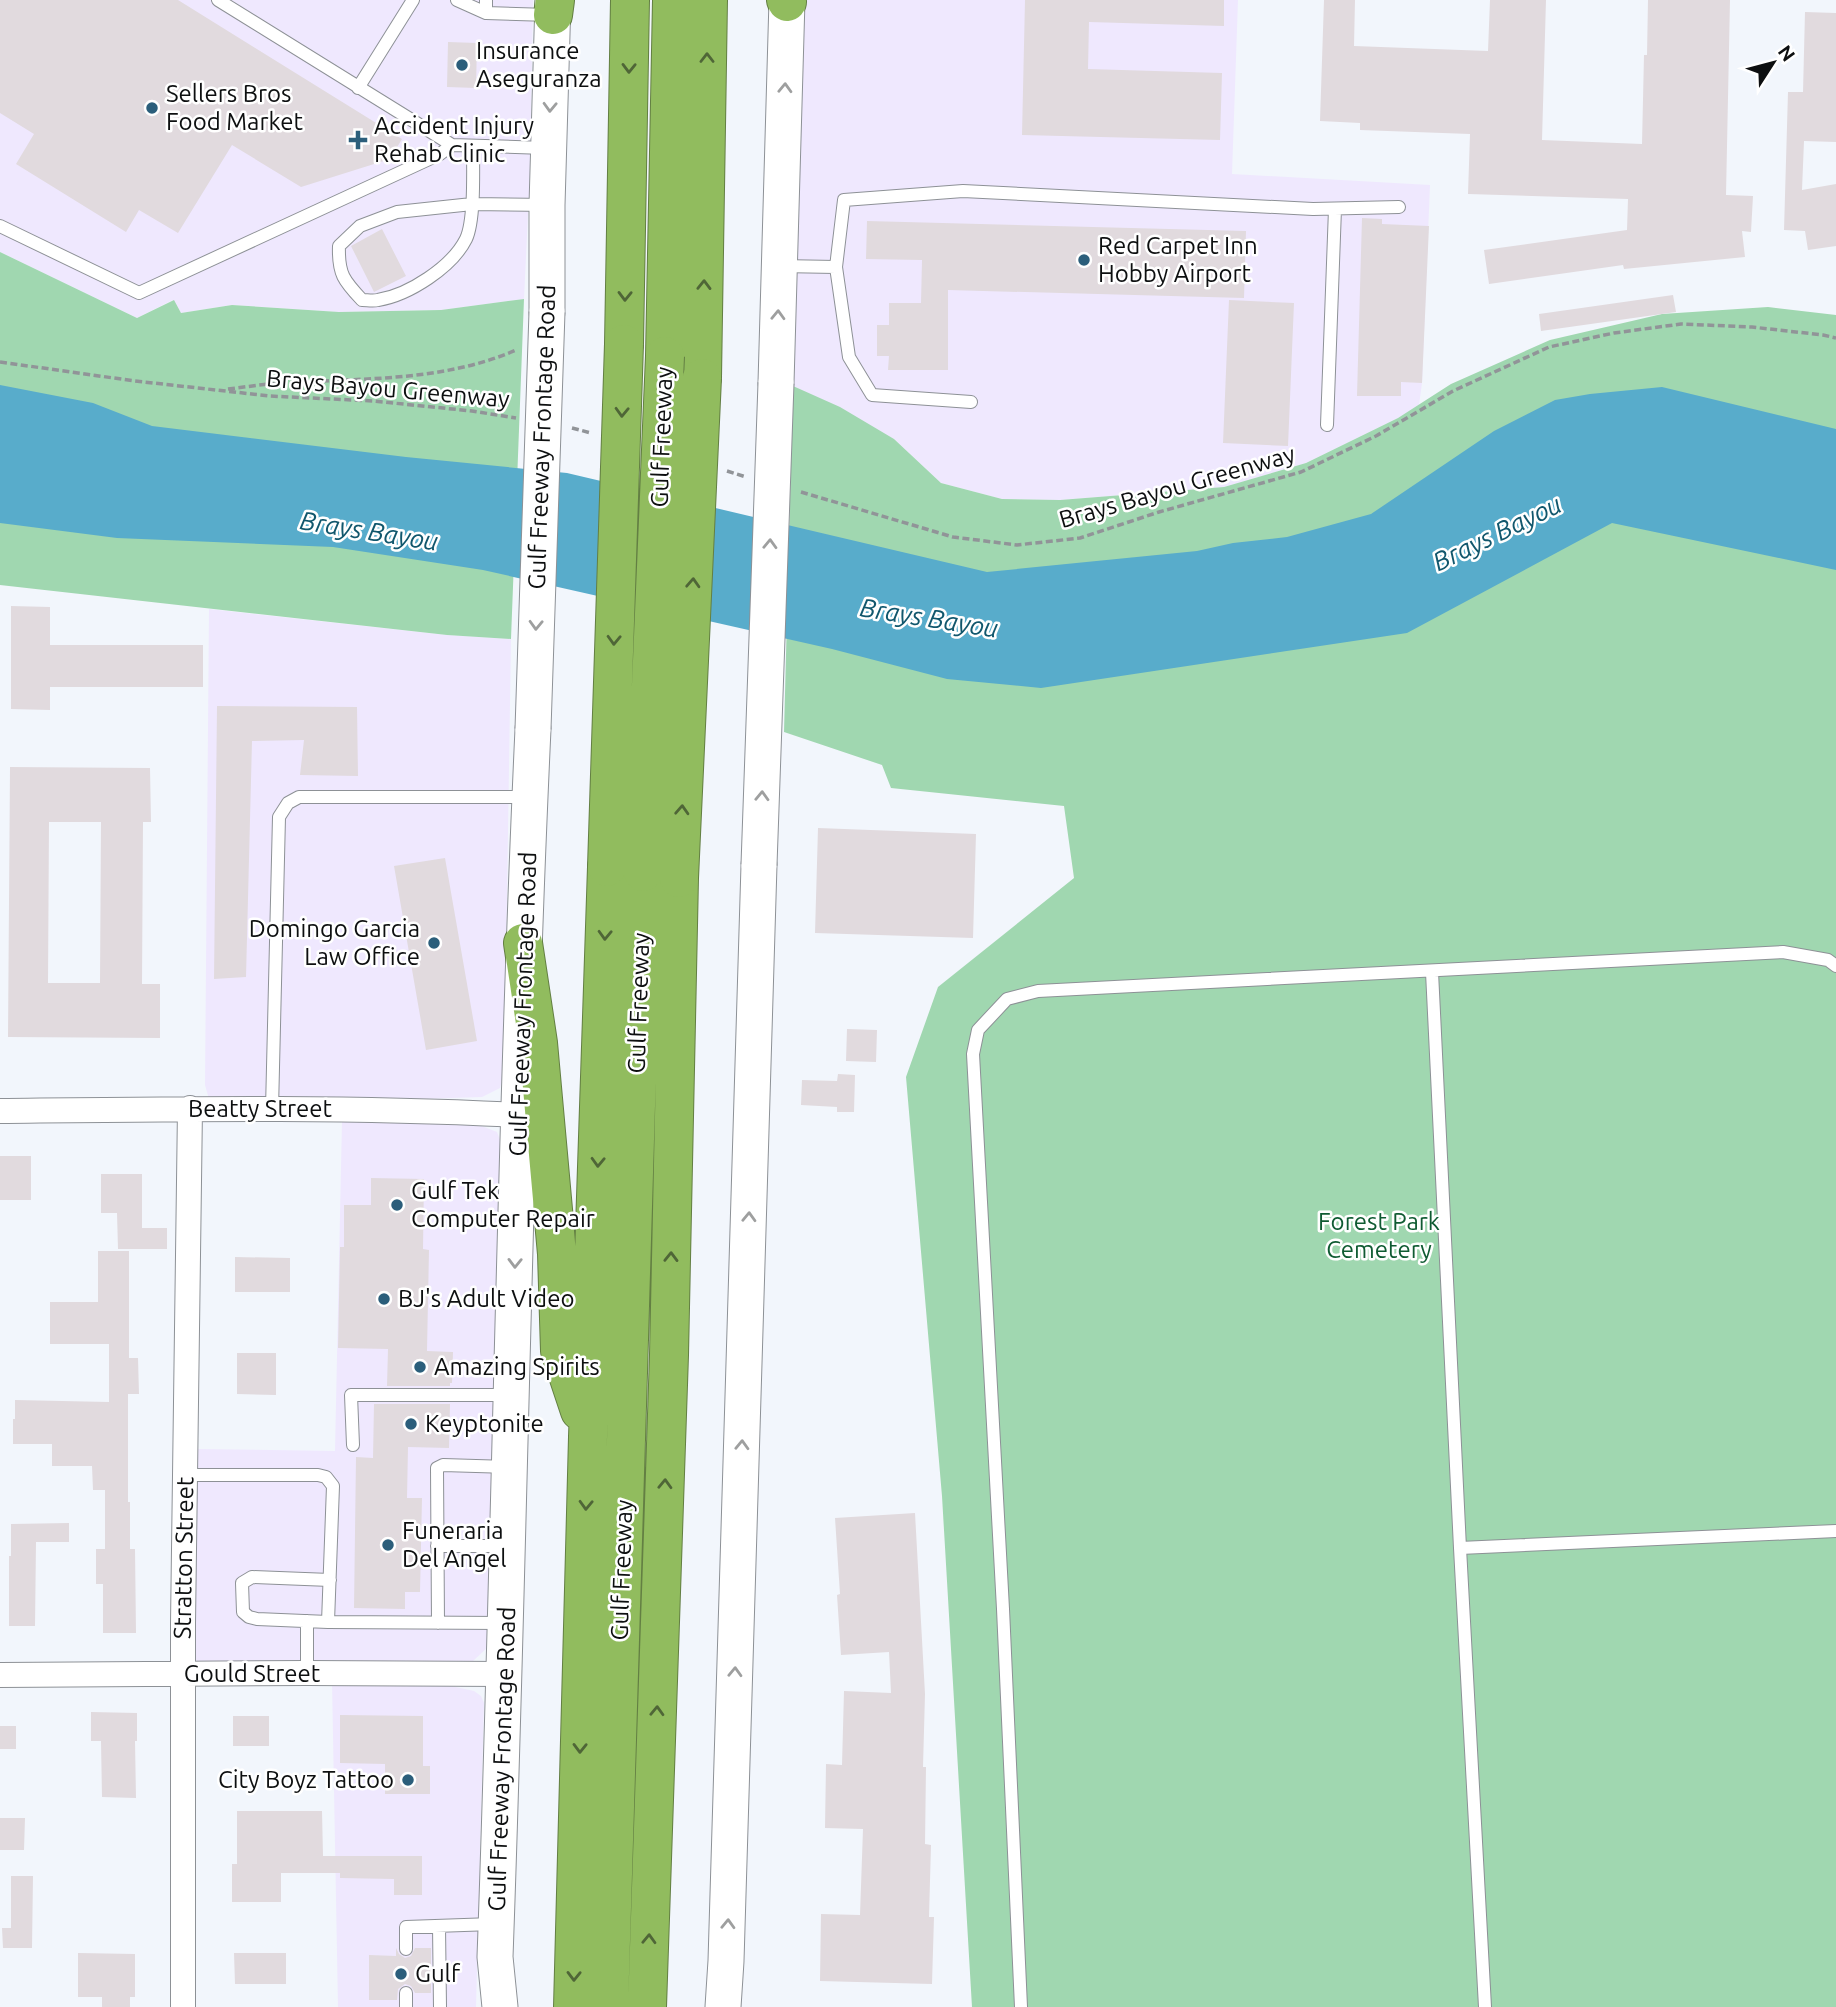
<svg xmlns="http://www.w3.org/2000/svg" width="1836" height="2007" font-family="Ubuntu,sans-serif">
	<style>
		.commercial { fill: #efe8fe }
		.green { fill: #a0d7b0 }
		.water { fill: #58accb }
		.building { fill: #e1dade; fill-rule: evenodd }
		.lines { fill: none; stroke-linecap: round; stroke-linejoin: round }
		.service-casing { stroke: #8d9196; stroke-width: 14 }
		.minor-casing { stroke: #8d9196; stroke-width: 26 }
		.secondary-casing { stroke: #8d9196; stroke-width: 37 }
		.motorway-casing { stroke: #637f43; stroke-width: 40 }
		.path { stroke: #919498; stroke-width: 3.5; stroke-dasharray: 7 3.5; stroke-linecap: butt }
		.service { stroke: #fff; stroke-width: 12 }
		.minor { stroke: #fff; stroke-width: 24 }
		.secondary { stroke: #fff; stroke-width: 35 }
		.motorway { stroke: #91bc5e; stroke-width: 38 }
		.secondary-bridge-casing { stroke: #8d9196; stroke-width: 37; stroke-linecap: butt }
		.motorway-bridge-casing { stroke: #637f43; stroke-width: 40; stroke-linecap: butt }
		.secondary-bridge { stroke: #fff; stroke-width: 35 }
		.motorway-bridge { stroke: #91bc5e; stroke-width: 38 }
		.oneway { stroke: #4f6637 }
		.oneway2 { stroke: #9e9f9f }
		.poi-dot { fill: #2b5e7b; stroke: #fff; stroke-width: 2.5 }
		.labels { text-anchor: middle; stroke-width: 5; stroke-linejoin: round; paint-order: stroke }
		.poi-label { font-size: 24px; fill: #0d0f10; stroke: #fff; text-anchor: start }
		.street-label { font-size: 24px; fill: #0d0f10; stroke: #fff }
		.park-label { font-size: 24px; fill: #0f5b32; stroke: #fff }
		.water-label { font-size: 26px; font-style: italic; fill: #11576d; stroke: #fff }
	</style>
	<rect width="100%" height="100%" fill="#f2f6fc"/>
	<path class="commercial" d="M0,0h533l-3,171 -6,128 -83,11 -102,2 -107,-7 -51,8 -8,-13 -36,18 -137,-66z
		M805,0h433l-6,174 198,11 -8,198 -3,22 -21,13 -92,45 -82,24 -164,13 -58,-1 -61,-16 -47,-44 -101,-53z
		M209,609l238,26 64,4 -5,322 -3,115 -3,12 -18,9 -95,3 -178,-1 -4,-14z
		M342,1121l137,4 18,7 5,13 -9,281 -3,208 -3,14 -14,13 -12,4 -262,-2 -4,-4 1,-210 139,2z
		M332,1681l105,2 37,8 7,5 3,7 -8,304h-138z"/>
	<path class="green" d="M0,252l137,66 37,-18 7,13 51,-8 107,7 102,-2 83,-11 -13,340 -64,-4 -447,-50z
		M1768,307l68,8v1692h-864l-30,-511 -36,-419 32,-90 136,-109 -10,-72 -173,-18 -9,-23 -98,-33 9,-346 47,21 54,32 47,44 61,16 58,1 164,-13 82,-24 92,-45 53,-34 99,-44 112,-26z"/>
	<path class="water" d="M0,385l93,18 59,23 254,31 161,16 420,99 210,-21 36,-8 54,-6 84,-23 123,-83 61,-31 35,-6 72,-7 174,42v141l-224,-47 -205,110 -366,55 -94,-9 -115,-30 -349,-79 -150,-23 -216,-9 -117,-15z"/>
	<path class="building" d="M0,0h178l224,139 -12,20 -89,28 -69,-42 -54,88 -39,-23 -13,22 -110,-68 18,-30 -34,-21z
		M1025,0h199v26l-135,-4 -1,47 134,4 -2,67 -198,-5z
		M1324,0h31l-1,46 134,5 2,-51h56l-4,140 100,4 2,-89h3l1,-55h82l-4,195 27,1 -2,36 -9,-1 3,26 -121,12 -1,-4 -134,19 -5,-34 143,-20 1,-31 -160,-5 2,-60 -110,-4v-7l-40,-2z
		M1805,12l31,1v129l-32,-1 -2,49 34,-6v62l-28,4 -3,-19 -21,-1 4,-138h15z
		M448,42l29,1 -1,45 -29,-1z
		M1362,218l20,1v5l47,2 -7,157 -21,-1v14h-44z
		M867,221l379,10 -2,67 -296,-8v80h-60l1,-14h-12v-31h12v-22h32l1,-43 -56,-1z
		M382,229l24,47 -32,16 -23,-46z
		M1673,295l3,17 -135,19 -2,-17z
		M1229,300l65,3 -6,143 -65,-3z
		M11,606l39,1v38h153v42h-153v23l-39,-1z
		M217,706l140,1 1,69 -58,-1 4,-35 -52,1 -6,236 -32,2z
		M10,767l140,1 1,54h-8l-1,162h18v54l-152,-1zM49,822h52l-1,161h-52z
		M818,828l158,6 -3,104 -158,-5z
		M445,858l32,183 -51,9 -32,-184z
		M847,1029l30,1 -1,32 -30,-1z
		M838,1074l17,1 -1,37h-17v-5l-36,-2 1,-25 35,1z
		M0,1156h31v44h-31z
		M101,1174h41v54h25v21h-49l-1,-36h-16z
		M371,1178l53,1 -1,70 6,1 -2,101 26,1 -1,31h-2v3h-63l1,-37 -50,-1 2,-101h4v-42h27z
		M98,1251h31v107h9l1,36h-11v108h2v47h5l1,84h-33v-49h-7v-35h9v-59h-12l-1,-24h-40v-22h-39v-25h2v-19l94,2v-58h-59v-42h48z
		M235,1257l55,1v34h-55z
		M237,1353h39v42l-39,-1z
		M374,1404h76l-1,44 -41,-1 -1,51h15l-2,94h-15v17l-51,-1 2,-151 17,1z
		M915,1513l10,181 -2,73h3l-1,77 6,1 -2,72h5l-2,67 -112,-3 1,-67 39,1 3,-86 -38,-1 1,-64 16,1 2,-74 47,2 -2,-41 -48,3 -4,-60 3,-1 -5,-76z
		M69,1523v19h-33l-1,84h-26v-70h2v-32z
		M91,1712l46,1v28h-2l1,57 -34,-1 -1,-56h-10z
		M340,1715l83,1v50h7v28h-45v-30l-45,-1z
		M233,1716h36v30h-36z
		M0,1726h16v23h-16z
		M237,1811h85l1,45h99v39h-28v-16l-54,-1v-5h-59v29h-49v-38h5z
		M0,1818h25l-1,32h-24z
		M11,1876h22l-1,72h-29l-1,-20h9z
		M396,1948l3,6 6,4 6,-2 4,-8h16v45h-16l-4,-7 -6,-2 -7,5 -1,11h-28v-45l27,1z
		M78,1953l57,1v43h-5v10h-28v-10h-24z
		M234,1953h52v31h-51z"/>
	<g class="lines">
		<g class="service-casing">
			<path id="service" d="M218,0l234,145
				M457,0l29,13
				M486,0v13l63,2
				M358,88l55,-88
				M473,146c0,22 2,74 -7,93 -14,28 -57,56 -88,61 -5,1 -11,0 -16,0 -18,-19 -24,-26 -23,-54l21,-20 37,-14 75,-8 75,1
				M0,226l139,67 301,-139 12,-9 93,3
				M780,266l56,1 8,-67 119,-9 350,18 86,-2
				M836,267l13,90 23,38 99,7
				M1327,425l8,-216
				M1432,972l28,576 25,459
				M272,1109l7,-292 9,-14 11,-6h231
				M353,1445l-2,-50h157
				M185,1475h133l8,2 7,9 -5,136
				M437,1546h70
				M1460,1548l376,-17
				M330,1580l-78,-3 -10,6 1,29 6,5 8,2 71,3 175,1
				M307,1621v52
				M438,1623l-1,-155 6,-3 66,2
				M439,1926l1,81
				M406,1949v-22l87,-3
				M406,1993v14
				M1021,2007l-18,-398 -30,-555 5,-24 29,-31 31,-8 745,-39 45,8 8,6"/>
		</g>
		<g class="minor-casing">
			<path id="minor" d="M0,1111c173,-2 346,-5 519,4
				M0,1675l307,-2 198,1
				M183,2007v-384l7,-515"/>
		</g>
		<g class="secondary-casing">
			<path id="secondary" d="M547,312v-107l6,-205
				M776,383l11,-383
				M500,2007l-5,-50c15,-409 19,-819 38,-1228
				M723,2007l3,-46 33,-1096"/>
		</g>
		<g class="motorway-casing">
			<path id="motorway" d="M786,0l1,2
				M553,15l2,-15
				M624,344l6,-344
				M665,356l7,-356
				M702,378l6,-378
				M523,943l15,100 19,211 3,97 20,60
				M573,2007l15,-570 19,-570
				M609,2007l34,-1135
				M647,2007l22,-652 10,-477"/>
		</g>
		<path class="path" d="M0,362l135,19 135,15 103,5 99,10 44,7
			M228,389c18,-2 36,-5 54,-6 78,-5 161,-1 234,-33
			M572,428l19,5
			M727,471l19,6
			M801,492l152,45 64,8 63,-7 79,-26 142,-40 75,-36 77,-45 96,-44 65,-14 67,-9 71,3 71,8 13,3"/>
		<use href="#service" class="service"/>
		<use href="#minor" class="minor"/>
		<use href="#secondary" class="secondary"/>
		<use href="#motorway" class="motorway"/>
		<g class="secondary-bridge-casing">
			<path id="secondary-bridge" d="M533,729l14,-417
				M759,865l17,-482"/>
		</g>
		<g class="motorway-bridge-casing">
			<path id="motorway-bridge" d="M607,867l17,-523
				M643,872l22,-516
				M679,878l23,-500"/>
		</g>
		<use href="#secondary-bridge" class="secondary-bridge"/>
		<use href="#motorway-bridge" class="motorway-bridge"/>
	</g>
	<defs><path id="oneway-chevron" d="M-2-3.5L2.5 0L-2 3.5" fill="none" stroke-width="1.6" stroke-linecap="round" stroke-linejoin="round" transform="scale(1.75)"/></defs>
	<g class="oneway">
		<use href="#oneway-chevron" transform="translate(707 58) rotate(-90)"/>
		<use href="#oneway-chevron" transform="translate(629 68) rotate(91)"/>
		<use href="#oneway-chevron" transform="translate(704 285) rotate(-89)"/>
		<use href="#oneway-chevron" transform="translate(625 296) rotate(91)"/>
		<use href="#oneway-chevron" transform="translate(622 412) rotate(92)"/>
		<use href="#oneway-chevron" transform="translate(693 583) rotate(-87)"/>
		<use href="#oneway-chevron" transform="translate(614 640) rotate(92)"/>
		<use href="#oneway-chevron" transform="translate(682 810) rotate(-87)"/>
		<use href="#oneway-chevron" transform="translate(605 935) rotate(92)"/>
		<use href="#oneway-chevron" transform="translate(598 1162) rotate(92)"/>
		<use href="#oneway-chevron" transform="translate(671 1257) rotate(-89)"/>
		<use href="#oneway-chevron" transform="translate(665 1484) rotate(-88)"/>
		<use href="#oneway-chevron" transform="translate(586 1505) rotate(92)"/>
		<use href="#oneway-chevron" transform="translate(657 1711) rotate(-88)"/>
		<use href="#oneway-chevron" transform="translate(580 1748) rotate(91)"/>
		<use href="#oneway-chevron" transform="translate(649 1939) rotate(-88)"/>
		<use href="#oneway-chevron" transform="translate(574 1976) rotate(91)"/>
	</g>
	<g class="oneway2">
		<use href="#oneway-chevron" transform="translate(785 88) rotate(-88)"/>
		<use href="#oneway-chevron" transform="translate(550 107) rotate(92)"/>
		<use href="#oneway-chevron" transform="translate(778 315) rotate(-88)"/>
		<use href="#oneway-chevron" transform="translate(770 544) rotate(-88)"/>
		<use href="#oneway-chevron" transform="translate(536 625) rotate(92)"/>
		<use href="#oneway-chevron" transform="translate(762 796) rotate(-88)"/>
		<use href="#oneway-chevron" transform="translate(749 1217) rotate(-88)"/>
		<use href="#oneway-chevron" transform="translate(515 1263) rotate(91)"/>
		<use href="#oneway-chevron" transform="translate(742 1445) rotate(-88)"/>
		<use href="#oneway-chevron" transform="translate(735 1672) rotate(-88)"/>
		<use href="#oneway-chevron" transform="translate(728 1924) rotate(-88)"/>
	</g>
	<g class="poi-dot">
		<circle cx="462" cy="65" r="7"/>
		<circle cx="152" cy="108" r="7"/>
		<path d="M354.5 129.5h7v7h7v7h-7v7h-7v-7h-7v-7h7z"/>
		<circle cx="1084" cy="260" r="7"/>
		<circle cx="434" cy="943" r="7"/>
		<circle cx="397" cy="1205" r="7"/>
		<circle cx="384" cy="1299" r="7"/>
		<circle cx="420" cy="1367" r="7"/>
		<circle cx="411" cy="1424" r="7"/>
		<circle cx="388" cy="1545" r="7"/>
		<circle cx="408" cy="1780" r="7"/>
		<circle cx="401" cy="1974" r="7"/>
	</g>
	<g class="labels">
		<g class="poi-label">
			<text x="476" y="59">Insurance<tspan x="476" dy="28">Aseguranza</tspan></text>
			<text x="166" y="102">Sellers Bros<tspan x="166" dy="28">Food Market</tspan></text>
			<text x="374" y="134">Accident Injury<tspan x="374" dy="28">Rehab Clinic</tspan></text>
			<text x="1098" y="254">Red Carpet Inn<tspan x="1098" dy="28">Hobby Airport</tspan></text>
			<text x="420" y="937" text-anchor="end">Domingo Garcia<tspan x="420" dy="28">Law Office</tspan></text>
			<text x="411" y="1199">Gulf Tek<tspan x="411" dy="28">Computer Repair</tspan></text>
			<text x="398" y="1307">BJ's Adult Video</text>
			<text x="434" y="1375">Amazing Spirits</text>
			<text x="425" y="1432">Keyptonite</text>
			<text x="402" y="1539">Funeraria<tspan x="402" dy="28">Del Angel</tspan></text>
			<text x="394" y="1788" text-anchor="end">City Boyz Tattoo</text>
			<text x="415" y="1982">Gulf</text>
		</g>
		<g class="street-label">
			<text transform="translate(388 389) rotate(5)" y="8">Brays Bayou Greenway</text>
			<text transform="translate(542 437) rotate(-88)" y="8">Gulf Freeway Frontage Road</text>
			<text transform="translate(662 437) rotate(-88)" y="8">Gulf Freeway</text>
			<text transform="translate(1177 487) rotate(-16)" y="8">Brays Bayou Greenway</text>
			<text transform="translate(639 1003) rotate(-88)" y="8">Gulf Freeway</text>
			<text transform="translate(523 1004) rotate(-88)" y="8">Gulf Freeway Frontage Road</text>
			<text x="260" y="1117">Beatty Street</text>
			<text transform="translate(184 1558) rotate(-89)" y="8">Stratton Street</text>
			<text transform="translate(622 1570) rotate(-88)" y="8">Gulf Freeway</text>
			<text x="252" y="1682">Gould Street</text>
			<text transform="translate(502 1759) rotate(-88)" y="8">Gulf Freeway Frontage Road</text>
		</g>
		<g class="park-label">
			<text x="1379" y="1230">Forest Park<tspan x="1379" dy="28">Cemetery</tspan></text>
		</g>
		<g class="water-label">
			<text transform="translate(369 531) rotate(9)" y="9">Brays Bayou</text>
			<text transform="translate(1497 533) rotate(-26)" y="9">Brays Bayou</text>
			<text transform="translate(929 618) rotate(9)" y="9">Brays Bayou</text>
		</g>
	</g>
	<g transform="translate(1773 63) rotate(54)" stroke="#ffffff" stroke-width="5" paint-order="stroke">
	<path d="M0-5L12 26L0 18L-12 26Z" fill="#0d0f10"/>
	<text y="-10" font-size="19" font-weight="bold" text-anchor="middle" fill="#0d0f10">N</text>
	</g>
</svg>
